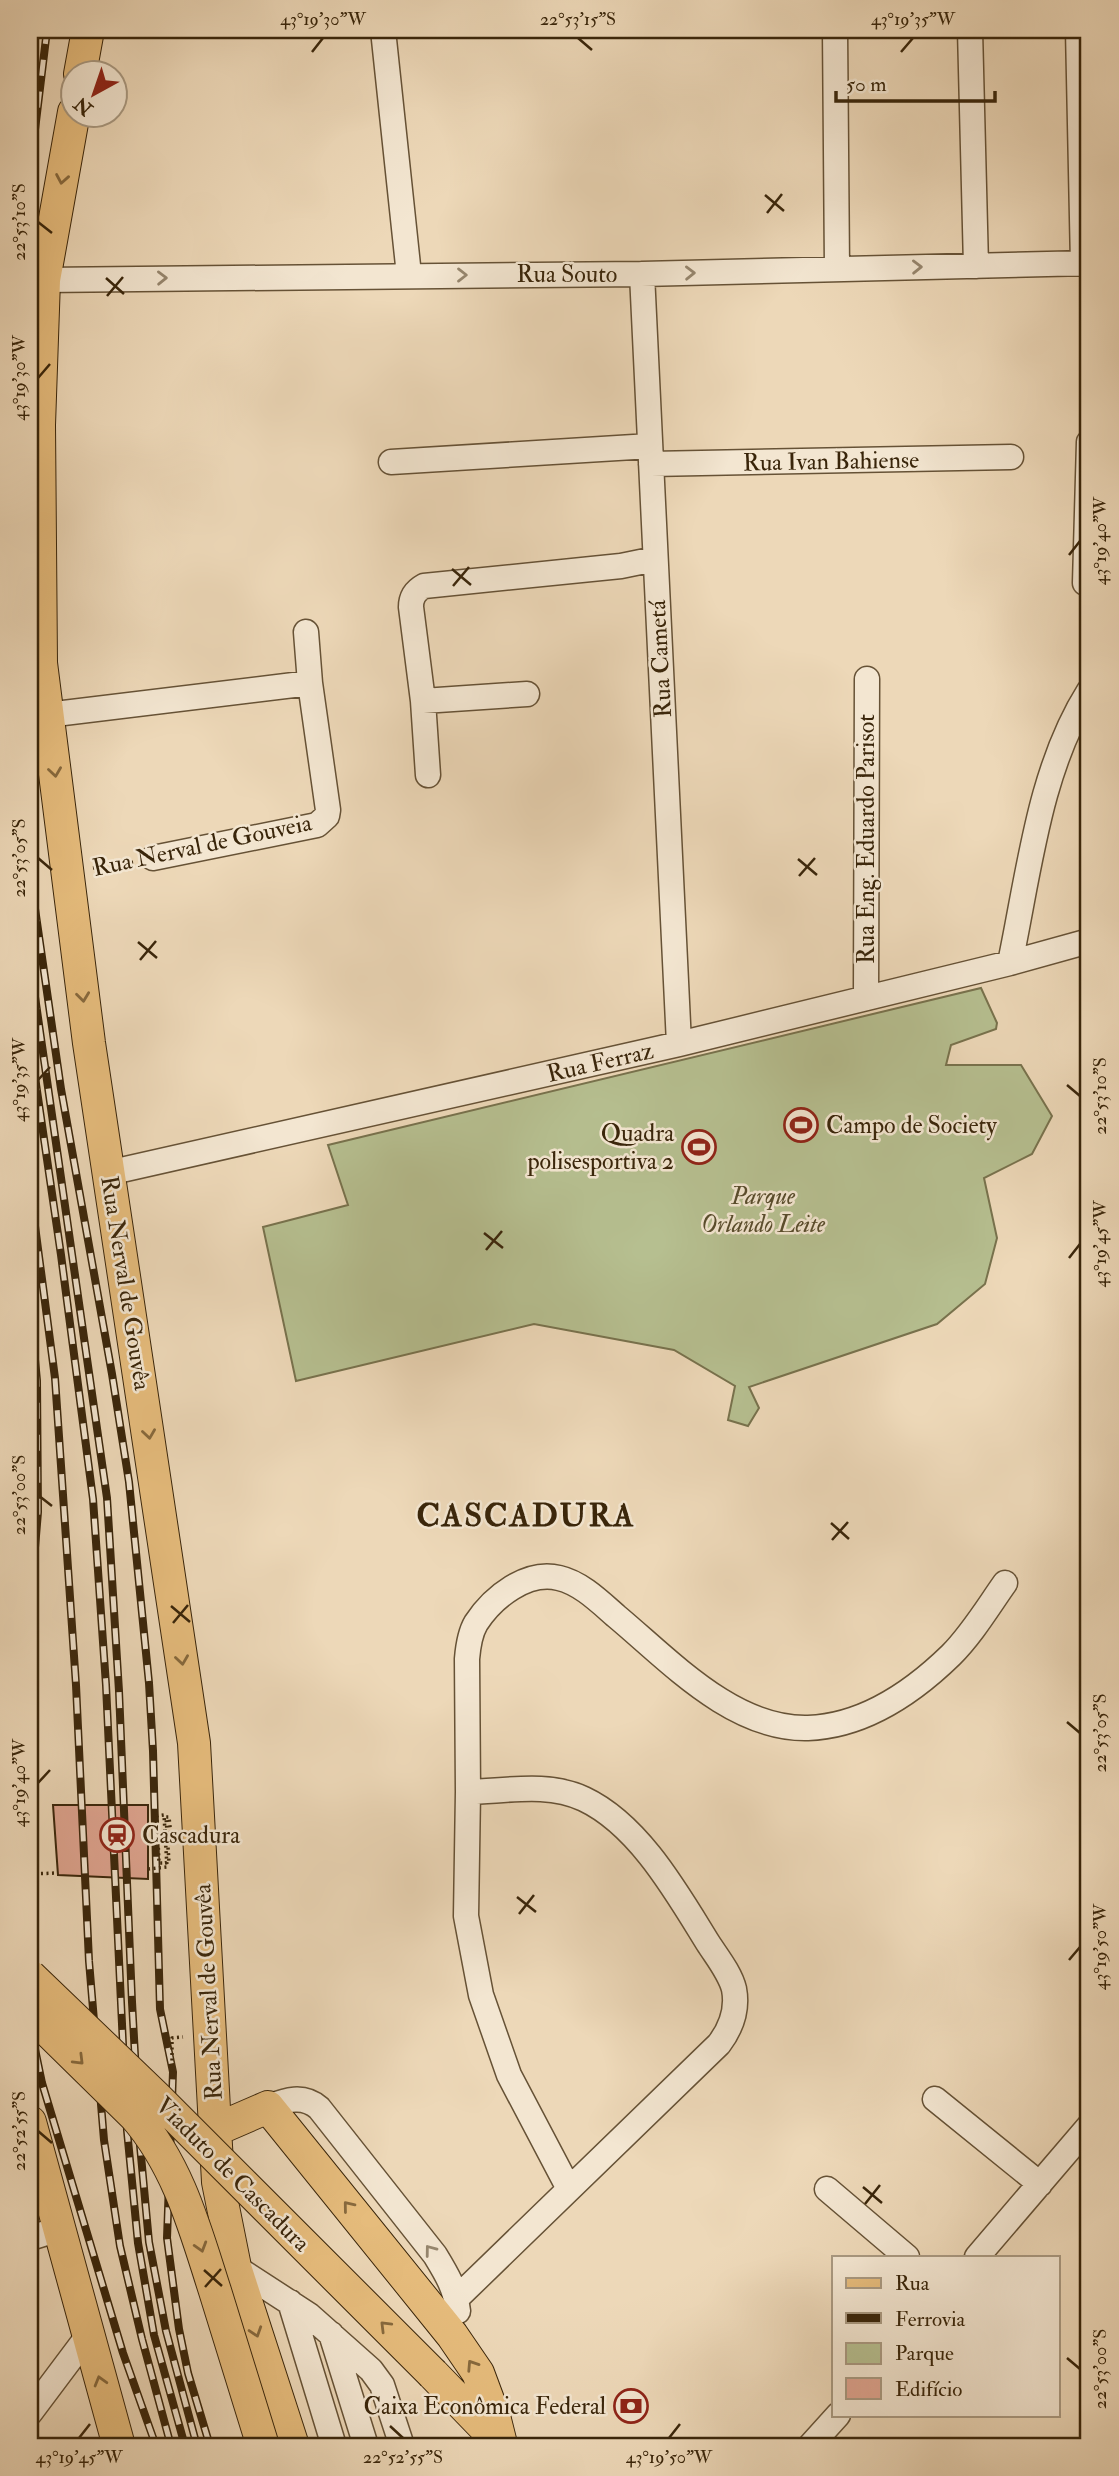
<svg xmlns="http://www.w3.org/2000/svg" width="1119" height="2476" font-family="'IM FELL Double Pica',serif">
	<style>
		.park { fill: #b6bf90; stroke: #78724d; stroke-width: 2 }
		.building { fill: #e0a591; stroke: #39250a; stroke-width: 2 }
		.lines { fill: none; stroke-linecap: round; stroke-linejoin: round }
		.minor-casing { stroke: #665236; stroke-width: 27 }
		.major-casing { stroke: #39250a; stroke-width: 34 }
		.path { stroke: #39250a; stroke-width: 3.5; stroke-dasharray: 2 3.5; stroke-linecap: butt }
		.minor { stroke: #f3e6d1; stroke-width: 24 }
		.major { stroke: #e6bc7c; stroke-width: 32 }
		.rail-casing { stroke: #39250a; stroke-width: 8 }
		.rail { stroke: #f3e6d1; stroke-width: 5; stroke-dasharray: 16; stroke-linecap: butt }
		.major-bridge-casing { stroke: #39250a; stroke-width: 34; stroke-linecap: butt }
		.path-bridge { stroke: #39250a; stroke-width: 3.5; stroke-dasharray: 2 3.5; stroke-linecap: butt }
		.major-bridge { stroke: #e6bc7c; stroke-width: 32 }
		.oneway { stroke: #87693d }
		.oneway2 { stroke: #96866e }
		.ticks { fill: none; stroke: #39250a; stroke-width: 2.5 }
		.labels { text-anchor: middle; stroke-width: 5; stroke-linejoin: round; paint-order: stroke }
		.street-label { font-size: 24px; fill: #39250a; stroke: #f3e6d1 }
		.poi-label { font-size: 24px; fill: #39250a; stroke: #f3e6d1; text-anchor: start }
		.park-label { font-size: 24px; font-style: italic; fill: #584c2c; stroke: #f3e6d1 }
		.district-label { font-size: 32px; font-weight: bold; letter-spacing: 2px; fill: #39250a; stroke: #f3e6d1 }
		.neatline { fill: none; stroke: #39250a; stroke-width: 2.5 }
		.ticks-label { font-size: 18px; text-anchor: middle; fill: #39250a }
	</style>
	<rect width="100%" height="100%" fill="#edd8b8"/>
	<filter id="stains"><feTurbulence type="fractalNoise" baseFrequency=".00286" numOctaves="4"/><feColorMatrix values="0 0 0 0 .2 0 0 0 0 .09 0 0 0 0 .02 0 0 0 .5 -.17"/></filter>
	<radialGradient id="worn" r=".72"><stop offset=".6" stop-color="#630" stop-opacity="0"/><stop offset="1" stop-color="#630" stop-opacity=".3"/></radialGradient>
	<path class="park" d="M981,988l16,35 -1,6 -45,16 -5,20h75l31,51 -20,38 -48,24 13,60 -12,46 -48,40 -188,63 10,21 -11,18 -20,-6 7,-34 -61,-36 -140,-26 -238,57 -33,-154 85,-22 -20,-60z"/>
	<path class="building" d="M53,1805h95v74l-90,-4z"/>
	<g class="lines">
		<g class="minor-casing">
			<path id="minor" d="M383,30l26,245
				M835,30l2,239
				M970,30l6,236
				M1078,30l5,234
				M642,274l37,770
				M44,280l598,-6 447,-11
				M391,462l259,-16
				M651,464l360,-7
				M1085,583l4,-141
				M423,701l104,-7
				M47,715l263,-32
				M428,775l-5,-74 -12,-94c0,-10 4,-16 13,-21l197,-20 34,-7
				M153,858l164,-33 10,-9 1,-6 -18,-127 -4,-51
				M1010,963c19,-90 29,-193 79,-272
				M866,998l1,-319
				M108,1173l571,-129 331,-81 79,-22
				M468,1792l-2,124 15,79 28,80 60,114
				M935,2099l105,85
				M268,2107c18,-7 35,-13 51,1l116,147c11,18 21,34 23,56
				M827,2189l80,68
				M30,2238l29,-9
				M977,2257l112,-131
				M235,2267l74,48 62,55 11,15 20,61
				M457,2298l262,-254c12,-16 19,-34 15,-55 -4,-16 -17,-32 -26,-46 -31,-50 -69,-118 -124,-144 -36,-17 -77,-8 -116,-7l-1,-133c1,-12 3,-26 9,-36 17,-26 51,-53 83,-45 22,5 41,24 57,38 54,45 117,114 192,112 56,-2 104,-35 143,-73 21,-21 37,-48 54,-72
				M290,2302l44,144
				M331,2334l35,112
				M30,2413l57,-76
				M810,2446l28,-31"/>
		</g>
		<g class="major-casing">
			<path id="major" d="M80,74l8,-44
				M74,112l-30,168 -5,145 2,238 48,380 105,700 24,439 17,85 58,179
				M30,2122l89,324
				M215,2130l53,-23 184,228 26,38 16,43 7,28
				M433,2374l67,69"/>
		</g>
		<path class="path" d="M93,868l41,-6
			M165,1863l4,-1 -3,-45h3l2,19h3
			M30,1874l27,-1"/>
		<use href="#minor" class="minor"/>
		<use href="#major" class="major"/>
		<g class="rail-casing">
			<path id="rail" d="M30,72l5,-42
				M30,171l17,-141
				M30,874l31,215 51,285 17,108 20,201 4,68 7,258 13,63 -6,166 12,91 9,44 22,73
				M30,962l77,536 12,193 13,311 8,143 9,97 17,89 31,115
				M30,1043l31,212 32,244 13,186 21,445 11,113 16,92 31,111
				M30,1188l25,190 21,307 13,276 15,179 16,106 22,93 29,107
				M30,1307l7,74 1,131 -8,95
				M30,2025l12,58 81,270 33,93"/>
		</g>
		<use href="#rail" class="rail"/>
		<g class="major-bridge-casing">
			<path id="major-bridge" d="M30,1976l125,120 278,278
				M30,2013l105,103c44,51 60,113 80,175 16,52 32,104 48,155"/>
		</g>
		<path class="path-bridge" d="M148,1869l19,-2 -3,-52 -7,1 2,47h6
			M172,2077v-39l11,-1"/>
		<use href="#major-bridge" class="major-bridge"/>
	</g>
	<defs><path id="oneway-chevron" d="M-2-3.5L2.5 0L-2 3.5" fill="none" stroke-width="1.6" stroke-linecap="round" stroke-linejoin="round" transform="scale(1.75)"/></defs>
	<g class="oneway">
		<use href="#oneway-chevron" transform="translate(62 179) rotate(100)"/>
		<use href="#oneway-chevron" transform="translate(55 772) rotate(82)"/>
		<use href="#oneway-chevron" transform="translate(83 997) rotate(83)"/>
		<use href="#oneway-chevron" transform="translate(149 1434) rotate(82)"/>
		<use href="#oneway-chevron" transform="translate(182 1660) rotate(82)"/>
		<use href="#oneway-chevron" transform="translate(79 2060) rotate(45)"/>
		<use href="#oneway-chevron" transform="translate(348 2206) rotate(-129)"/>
		<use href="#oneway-chevron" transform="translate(201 2247) rotate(73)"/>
		<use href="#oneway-chevron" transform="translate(385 2326) rotate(-135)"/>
		<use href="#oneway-chevron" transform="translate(256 2332) rotate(72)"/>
		<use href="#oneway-chevron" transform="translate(472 2365) rotate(-123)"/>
		<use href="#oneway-chevron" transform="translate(100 2381) rotate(-106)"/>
	</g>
	<g class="oneway2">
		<use href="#oneway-chevron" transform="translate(917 267) rotate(-1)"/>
		<use href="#oneway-chevron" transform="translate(690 273) rotate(-1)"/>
		<use href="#oneway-chevron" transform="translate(462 275)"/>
		<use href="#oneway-chevron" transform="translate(162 278) rotate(-1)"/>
		<use href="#oneway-chevron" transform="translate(430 2250) rotate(-127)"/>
	</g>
	<path class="ticks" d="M578,38l14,12M312,52l11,-14M901,52l12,-14M765,195l19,16M767,213l15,-19M38,222l14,11M106,278l18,16M107,296l16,-19M38,378l12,-14M1069,555l11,-14M452,569l19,16M453,586l16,-19M38,858l14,12M798,859l19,16M799,876l16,-18M138,942l19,16M140,960l16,-19M38,1080l12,-13M1067,1085l13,11M484,1233l19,15M486,1250l16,-19M1069,1258l11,-14M38,1495l14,11M831,1523l18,16M832,1540l16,-18M171,1606l19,16M173,1623l15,-18M1067,1722l13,11M38,1783l12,-13M517,1897l19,15M519,1914l15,-19M1069,1960l11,-13M38,2131l14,12M863,2187l19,16M865,2204l15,-19M204,2270l18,16M205,2287l16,-18M1067,2358l13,11M390,2426l13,12M79,2438l11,-14M669,2438l11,-14"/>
	<defs>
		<g id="stadium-ring" transform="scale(1.75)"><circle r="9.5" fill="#f3e6d1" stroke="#8f2418" stroke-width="1.5"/><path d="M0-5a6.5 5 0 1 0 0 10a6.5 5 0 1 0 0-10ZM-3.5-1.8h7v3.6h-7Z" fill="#8f2418"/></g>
		<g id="station-ring" transform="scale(1.75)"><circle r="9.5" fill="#f3e6d1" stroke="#8f2418" stroke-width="1.5"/><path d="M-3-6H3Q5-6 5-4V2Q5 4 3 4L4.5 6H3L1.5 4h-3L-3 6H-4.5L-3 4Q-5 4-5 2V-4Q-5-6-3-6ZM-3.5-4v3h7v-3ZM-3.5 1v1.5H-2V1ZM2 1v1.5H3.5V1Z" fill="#8f2418"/></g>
		<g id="bank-ring" transform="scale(1.75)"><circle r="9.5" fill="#f3e6d1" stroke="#8f2418" stroke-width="1.5"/><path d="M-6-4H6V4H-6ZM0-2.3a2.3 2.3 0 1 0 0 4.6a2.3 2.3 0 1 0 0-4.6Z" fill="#8f2418"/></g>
	</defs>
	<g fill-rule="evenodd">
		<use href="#stadium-ring" x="801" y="1125"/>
		<use href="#stadium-ring" x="699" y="1147"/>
		<use href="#station-ring" x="117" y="1835"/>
		<use href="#bank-ring" x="631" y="2406"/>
	</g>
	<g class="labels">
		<g class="street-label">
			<text x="567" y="282">Rua Souto</text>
			<text transform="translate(831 461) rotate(-1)" y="8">Rua Ivan Bahiense</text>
			<text transform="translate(660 659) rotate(-93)" y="8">Rua Cametá</text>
			<text transform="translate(866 839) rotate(-90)" y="8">Rua Eng. Eduardo Parisot</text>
			<text transform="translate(202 845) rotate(-12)" y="8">Rua Nerval de Gouveia</text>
			<text transform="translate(600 1062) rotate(-13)" y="8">Rua Ferraz</text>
			<text transform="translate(126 1283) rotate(81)" y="8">Rua Nerval de Gouvêa</text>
			<text transform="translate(208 1992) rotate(-93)" y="8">Rua Nerval de Gouvêa</text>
			<text transform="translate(233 2174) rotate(45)" y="8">Viaduto de Cascadura</text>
		</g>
		<g class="poi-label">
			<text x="826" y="1133">Campo de Society</text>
			<text x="674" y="1141" text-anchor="end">Quadra<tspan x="674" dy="28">polisesportiva 2</tspan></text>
			<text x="142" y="1843">Cascadura</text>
			<text x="606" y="2414" text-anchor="end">Caixa Econômica Federal</text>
		</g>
		<g class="park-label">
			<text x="763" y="1204">Parque<tspan x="763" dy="28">Orlando Leite</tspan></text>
		</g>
		<g class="district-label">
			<text x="526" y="1526">CASCADURA</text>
		</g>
	</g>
	<rect width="1119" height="2476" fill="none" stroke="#edd8b8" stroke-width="77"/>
	<rect x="832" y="2256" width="228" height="161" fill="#f3e6d1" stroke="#a99981" stroke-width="2"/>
	<rect x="846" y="2278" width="35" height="10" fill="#e6bc7c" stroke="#a99981" stroke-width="2"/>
	<text x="895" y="2290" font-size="21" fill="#39250a">Rua</text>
	<rect x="846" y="2313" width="35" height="10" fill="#39250a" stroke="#a99981" stroke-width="2"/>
	<text x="895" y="2326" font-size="21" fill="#39250a">Ferrovia</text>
	<rect x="846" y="2343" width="35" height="21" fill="#b6bf90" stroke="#a99981" stroke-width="2"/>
	<text x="895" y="2360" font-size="21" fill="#39250a">Parque</text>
	<rect x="846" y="2378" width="35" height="21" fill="#e0a591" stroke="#a99981" stroke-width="2"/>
	<text x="895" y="2396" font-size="21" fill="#39250a">Edifício</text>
	<g transform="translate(94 94) rotate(220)"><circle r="33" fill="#f3e6d1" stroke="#a99981" stroke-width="2"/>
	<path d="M0-5L12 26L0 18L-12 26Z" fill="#8f2418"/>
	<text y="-10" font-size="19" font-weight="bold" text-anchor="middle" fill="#39250a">N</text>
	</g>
	<path d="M836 91v10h159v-10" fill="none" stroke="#39250a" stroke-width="3.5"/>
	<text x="846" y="91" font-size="21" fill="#39250a" stroke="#f3e6d1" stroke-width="5" paint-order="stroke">50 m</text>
	<rect x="38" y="38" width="1042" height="2400" class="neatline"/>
	<g class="ticks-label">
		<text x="323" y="25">43°19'30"W</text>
		<text x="578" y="25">22°53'15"S</text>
		<text x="913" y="25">43°19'35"W</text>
		<text transform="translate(19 222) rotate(-90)" y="6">22°53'10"S</text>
		<text transform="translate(19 378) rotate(-90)" y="6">43°19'30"W</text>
		<text transform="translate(1100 541) rotate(-90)" y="6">43°19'40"W</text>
		<text transform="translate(19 858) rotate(-90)" y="6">22°53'05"S</text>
		<text transform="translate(19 1080) rotate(-90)" y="6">43°19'35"W</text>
		<text transform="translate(1100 1096) rotate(-90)" y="6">22°53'10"S</text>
		<text transform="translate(1100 1244) rotate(-90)" y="6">43°19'45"W</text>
		<text transform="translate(19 1495) rotate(-90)" y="6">22°53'00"S</text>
		<text transform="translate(1100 1733) rotate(-90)" y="6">22°53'05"S</text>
		<text transform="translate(19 1783) rotate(-90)" y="6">43°19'40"W</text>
		<text transform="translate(1100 1947) rotate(-90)" y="6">43°19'50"W</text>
		<text transform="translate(19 2131) rotate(-90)" y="6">22°52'55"S</text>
		<text transform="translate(1100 2369) rotate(-90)" y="6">22°53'00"S</text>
		<text x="79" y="2463">43°19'45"W</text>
		<text x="403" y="2463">22°52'55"S</text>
		<text x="669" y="2463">43°19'50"W</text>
	</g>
	<rect width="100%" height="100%" filter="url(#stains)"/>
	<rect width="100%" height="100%" fill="url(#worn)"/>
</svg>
